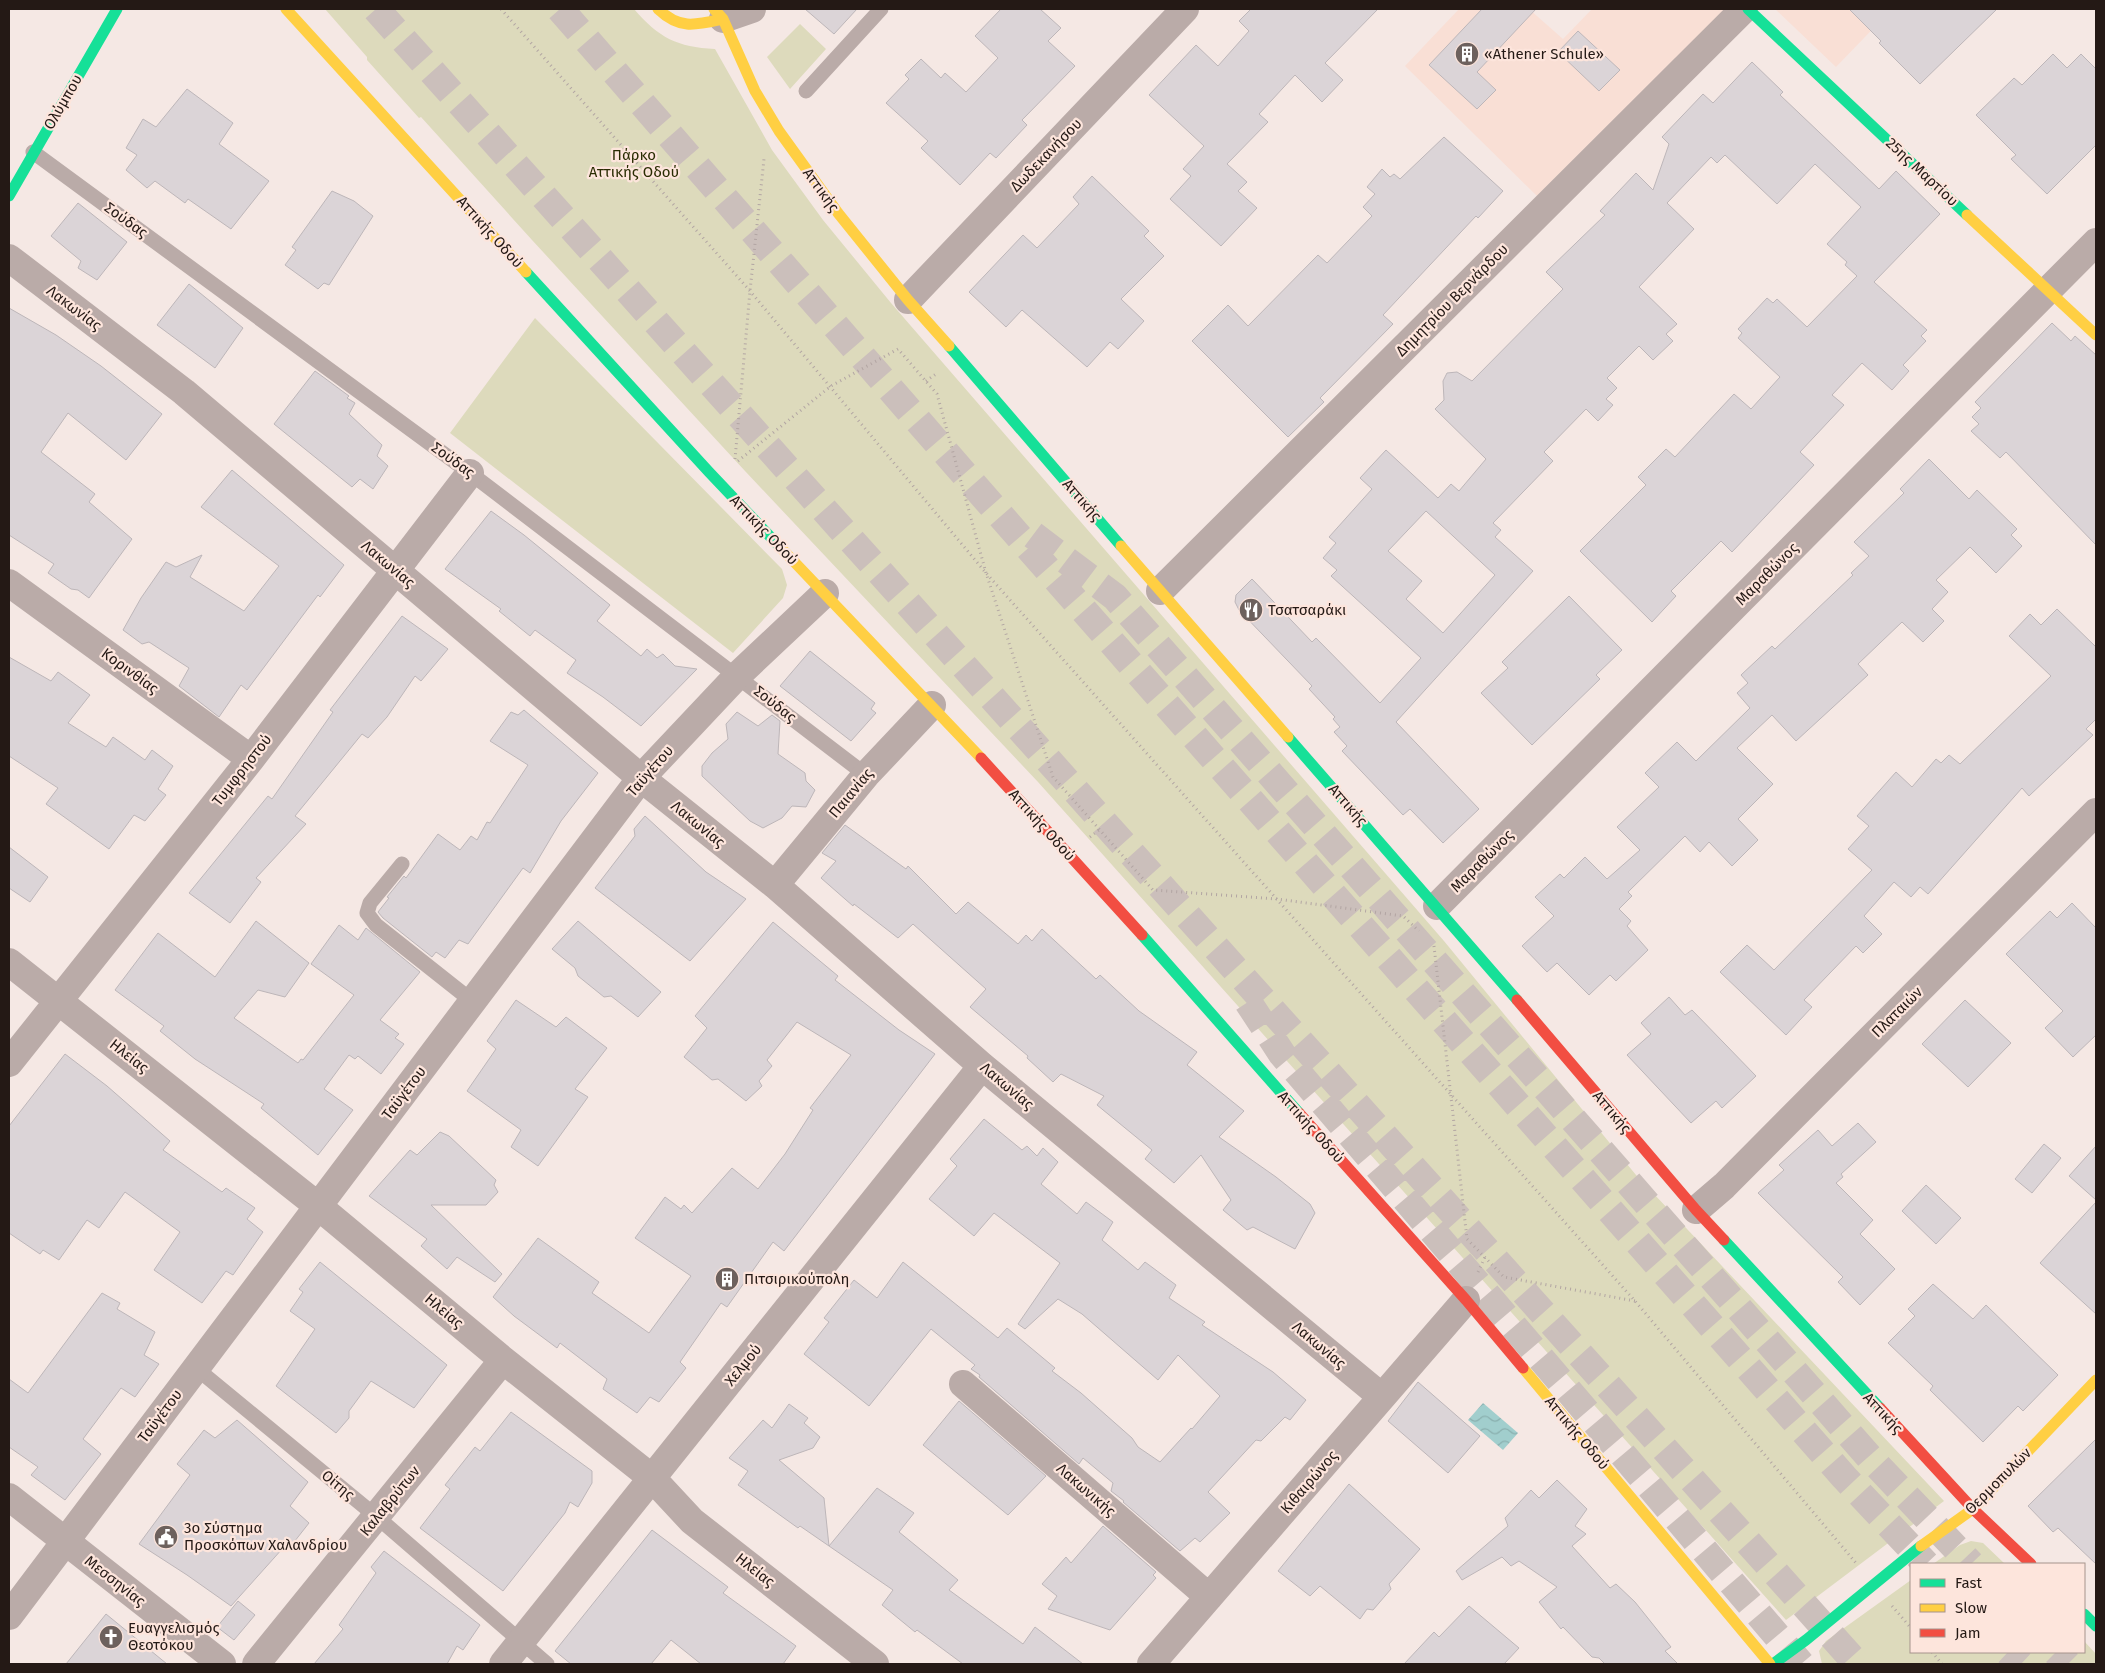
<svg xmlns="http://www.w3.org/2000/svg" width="2105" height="1673" font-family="'Fira Sans',sans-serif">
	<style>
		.built { fill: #f9dfd5 }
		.green { fill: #dddabc }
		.water { fill: url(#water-waves) }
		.building { fill: #dbd4d7; stroke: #bdb6b9; fill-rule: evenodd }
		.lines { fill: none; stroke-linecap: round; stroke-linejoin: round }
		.highway-tunnel { stroke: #cbbfbb; stroke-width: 28; stroke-dasharray: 28 14; stroke-linecap: butt }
		.path { stroke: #b2a5a3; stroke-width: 3; stroke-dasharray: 1 4; stroke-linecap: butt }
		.lane { stroke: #baaba8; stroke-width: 15 }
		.street { stroke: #baaba8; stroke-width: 28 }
		.fast { stroke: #16e098; stroke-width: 11 }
		.slow { stroke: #ffcf43; stroke-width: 11 }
		.jam { stroke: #f24e42; stroke-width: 11 }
		.labels { text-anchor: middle; stroke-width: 4.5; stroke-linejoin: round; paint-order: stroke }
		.poi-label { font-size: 15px; fill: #241915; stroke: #fde5dc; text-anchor: start }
		.street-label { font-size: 15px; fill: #241915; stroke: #fde5dc }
		.park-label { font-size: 15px; fill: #292c02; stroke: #fde5dc }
	</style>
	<defs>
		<pattern id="water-waves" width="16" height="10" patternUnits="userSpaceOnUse" patternTransform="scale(1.25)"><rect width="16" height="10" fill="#a1cecd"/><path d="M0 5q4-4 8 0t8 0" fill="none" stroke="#8ab0af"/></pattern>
	</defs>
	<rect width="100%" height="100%" fill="#f5e8e4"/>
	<path class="built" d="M1459,9h70l34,30 29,-30 132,1 -187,186 -132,-130z
		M1775,9h117l-56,58z"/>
	<path class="green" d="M325,9h309c25,29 43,38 81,40l57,101 51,70 68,83 553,638 192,234 308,326 -158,119 -748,-838 -293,-311 -213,-231 -111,-123 -2,1 -52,-58v-3z
		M800,24l26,25 -36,40 -23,-32z
		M535,318l247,251 5,16 -4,13 -50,55 -283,-220z
		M1971,1541l12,2 22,21h-72l27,-19z
		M1911,1580v72h173v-11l12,13v10h-274l-3,-13 7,-10z"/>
	<path class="water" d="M1483,1403l35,30 -15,17 -35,-30z"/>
	<path class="building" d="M805,9h52l-23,25z
		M1001,9h39l21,19 -13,13 27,25 -53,54 5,5 -31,33 -6,-5 -30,32 -39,-37 7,-7 -42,-38 23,-24 -4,-4 16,-16 20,19 4,-5 21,19 32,-34 -23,-22z
		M1251,9h127l-53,54 18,17 -21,22 -27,-27 -36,39 9,8 -41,42 20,18 -9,9 19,17 -36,38 -51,-47 21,-23 -8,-7 21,-23 -55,-51 47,-50 22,21 31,-35 -10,-10z
		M1482,9h54l-59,63 19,18 -19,19 -48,-44z
		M1849,9h148l-77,75 -41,-41 2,-2z
		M1578,31l42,39 -21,21 -41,-39z
		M2053,54l14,14 14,-14 15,15v76l-49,49 -36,-35 5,-4 -40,-40 38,-37 8,7z
		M1752,62l31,30 -3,3 99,94 17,-18 44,43 -66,68 53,48 -6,6 5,5 -23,24 6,6 -17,19 -30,-27 -30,32 12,10 -44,47 14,13 -82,87 -11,-11 -50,50 5,5 -24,26 -72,-71 66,-66 -8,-8 28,-28 9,8 59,-63 17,15 29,-32 -42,-39 4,-5 -4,-4 29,-31 6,5 4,-4 30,28 50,-51 -12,-11 2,-3 -20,-18 34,-37 -46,-43 -38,40 -52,-49 -8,8 -6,-6 -44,46 27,26 -55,58 38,37 -11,10 7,7 -20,19 -14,-14 -32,32 10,10 -11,11 7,6 -15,16 -12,-12 -42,43 9,9 -60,62 8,7 -6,7 38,34 -137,151 83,87 -36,34 -33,-34 -7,6 -61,-64 5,-5 -13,-14 6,-5 -7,-8 2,-2 -26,-28 3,-3 -73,-76 -4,-8 1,-7 16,-16 60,63 4,-4 64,65 41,-45 -90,-82 6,-6 -14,-12 13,-15 -7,-6 43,-48 -12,-11 26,-28 52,48 13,-14 8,7 27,-32 -51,-50 9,-9 -1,-19 4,-8 10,-1 15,9 91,-92 -17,-17 59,-57 -5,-4 36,-38 17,17 16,-46 -7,-7 41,-43 10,9zM1426,511l69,64 -52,58 -37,-34 16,-18 -34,-30z
		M187,89l46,34 -14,21 50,37 -38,48 -43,-30 -3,4 -30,-22 -8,7 -21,-18 11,-15 -11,-7 17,-29 13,8z
		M1444,137l59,54 -25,27 -2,-2 -93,99 10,9 -73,74 4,4 -36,35 -96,-96 36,-36 20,21 70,-71 9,8 45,-47 -9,-9 12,-13 -8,-7 15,-18 8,8 4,-3 6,5z
		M1092,176l57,55 -5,5 20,20 -43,43 23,22 -26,28 -8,-7 -23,25 -65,-57 -16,17 -37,-35 54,-57 14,13 42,-44 -6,-7z
		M332,191l22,10 19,15 -44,69 -5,-2 -6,6 -33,-24 11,-15 -4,-3z
		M78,203l49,39 -30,38 -19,-12 3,-7 -30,-25z
		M189,284l54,44 -28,40 -58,-43z
		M9,308l47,27 45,31 61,48 -36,46 -58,-47 -27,39 54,42 -6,8 43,37 -43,59 -11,-8 -7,-1 -23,-16 6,-9 -45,-29z
		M2052,323l19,18 4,-5 21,19v190l-90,-93 -6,6 -29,-27 8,-7 -7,-7 9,-9 -6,-6z
		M315,371l34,25 -2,2 8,5 -6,11 33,31 -5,11 11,10 -15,23 -13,-10 -8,8 -78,-63z
		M1929,459l40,40 8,-9 40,39 -6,6 11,11 -26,27 -26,-26 -34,33 12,12 -16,17 12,12 -21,21 -21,-20 -44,42 10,11 -72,66 -24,-26 -35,33 36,36 -35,35 20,21 -26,26 -23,-24 -9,10 -15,-16 -57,56 4,4 -13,13 12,12 -4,5 21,24 -32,31 -6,-6 -21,20 -32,-32 -10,9 -25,-26 32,-30 -19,-19 25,-23 4,4 21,-21 22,22 33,-29 -23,-23 42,-40 -14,-14 32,-31 19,19 54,-53 -13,-15 11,-10 -7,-8 31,-29 3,3 78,-74 -2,-2 18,-17 -15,-14 50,-49 -4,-4z
		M232,470l112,95 -24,32 -2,-2 -71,95 -6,-5 -22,32 -40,-31 10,-18 -40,-26 -7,2 -19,-14 18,-32 25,-36 10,5 26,-12 -12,22 54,34 35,-45 -78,-59z
		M491,511l33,24 86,70 -13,16 44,35 6,-7 10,9 6,-4 12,12 22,3 -56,57 -38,-29 -36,-24 9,-13 -41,-30 -5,6 -31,-25 2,-2 -56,-40z
		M1569,596l53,54 -26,25 4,4 -68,66 -51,-52 27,-25 -6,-6z
		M2057,609l39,38v72l-10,10 7,6 -64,61 -7,-8 -94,106 -8,-7 -9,10 -17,-15 -30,34 18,18 -19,19 -7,-7 -52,54 8,7 -26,28 -66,-63 27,-27 27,25 98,-100 -24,-21 21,-23 -12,-10 39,-44 16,15 24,-28 5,4 8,-8 11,9 91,-88 -42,-40 21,-22 11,11z
		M402,616l46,33 -27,32 -6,-5 -28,41 -19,21 -6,-4 -67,82 11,8 -50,54 5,4 -31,41 -41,-30 79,-97 4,3 61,-87 -3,-2z
		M810,651l65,52 -4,6 5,4 -25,28 -71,-55z
		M9,657l42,24 7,-9 32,23 -22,28 38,24 7,-10 32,23 7,-10 21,16 -15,23 8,6 -21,26 -11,-6 -25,34 -63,-45 12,-16 -49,-32z
		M524,710l74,63 -37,48 -31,52 -7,-5 -55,76 -9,-4 -14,18 -9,-6 -4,5 -49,-39 -5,-6 11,-14 -2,-1 17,-21 2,2 32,-44 22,16 11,-14 6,4 10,-18 3,1 38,-58 -38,-24 21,-29 7,3z
		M737,712l21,14 14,-11 8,6 -2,33 27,19 1,8 9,9 -9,17 -14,-1 -10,12 -19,10 -13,-7 -48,-45v-10l10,-13 16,-14 -2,-15z
		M645,816l61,56 40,27 -56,62 -95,-73 40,-52 -1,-7z
		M845,825l61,44 2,-3 48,48 12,-12 50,42 8,-9 6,6 10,-12 54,50 4,-4 39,36 58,41 -10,13 57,46 -25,26 57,40 34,27 5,9 -20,36 -42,-22 -6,3 -24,-20 8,-10 -30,-45 -27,28 -29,-24 7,-9 -55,-45 7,-9 -43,-22 -8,8 -26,-24 1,-2 -58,-49 16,-18 -73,-65 -15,14 -44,-34 -1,2 -32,-28 15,-17 -14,-8z
		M9,847l39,30 -18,25 -21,-14z
		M2072,903l24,25v107l-23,22 -28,-29 18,-17 -57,-57 44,-43 7,7z
		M256,921l53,42 -24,34 -27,-7 -24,28 64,45 3,-4 2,1 51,-65 -43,-31 28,-39 19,15 8,-12 54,44 -40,48 19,14 -4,4 9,6 -23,30 -23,-18 -3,3 -6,-4 -25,34 29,21 -35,45 -57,-47 3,-4 -69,-45 -35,-28 4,-5 -49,-36 43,-57 57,44z
		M578,921l83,71 -23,25 -27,-21 -7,1 -26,-21 -3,-8 -23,-19z
		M773,922l65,54 -3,4 64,50 36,24 -151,197 -11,-9 -46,65 -6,-4 -41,59 6,6 -27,34 -9,-5 -13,16 -34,-24 4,-10 -47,-36 -3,5 -43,-32 -21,-19 45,-59 61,44 -7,11 57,40 42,-57 -56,-38 30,-41 16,12 3,-4 8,8 40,-45 26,21 27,-35 28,-44 -3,-2 41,-53 -54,-33 -30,38 5,6 -13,15 3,5 -16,15 -28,-22 -6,1 -28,-23 23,-29 -12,-12z
		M1669,997l16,18 7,-5 64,66 -34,32 -6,-7 -25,22 -64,-68 24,-21 -10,-11z
		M516,1000l40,27 10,-10 41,31 -32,41 13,8 -50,69 -27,-19 10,-17 -54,-39 29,-42 -9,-8z
		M1965,1000l46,43 -43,44 -46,-43z
		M65,1054l42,32 63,55 -7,9 59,42 4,-4 29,20 -8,11 16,13 -30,43 -7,-4 -24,32 -48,-33 26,-38 -55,-40 -26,36 -12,-8 -28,40 -16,-10 -3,4 -31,-21v-107z
		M984,1119l38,31 5,-4 10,10 6,-8 15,14 -17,22 36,30 9,-12 27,20 -11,18 36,30 7,-8 31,23 -7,13 36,24 -3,3 71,47 33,28 -16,20 -5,-3 -24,24 -5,-1 -48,52 22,21 -30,29 -5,-4 -15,13 -57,-49 1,-1 -13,-10 2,-8 -30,-25 -4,6 -100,-87 1,-2 -9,-6 4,-4 -44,-36 -62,77 -65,-52 25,-32 -5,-4 30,-38 23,18 26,-36 95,76 9,-10 48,40 -3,3 29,22 51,45 6,9 22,15 31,-34 1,1 28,-33 -42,-41 -20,25 -76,-66 -24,-15 -33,30 -7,-5 42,-61 -66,-50 -20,23 -45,-37 28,-33 -7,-7z
		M1858,1123l18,19 -35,32 2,3 -7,6 37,37 -13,14 35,35 -35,36 -22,-23 5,-5 -85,-84 26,-23 -5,-5 39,-35 14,16z
		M440,1132l9,4 47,44 -2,5 4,7 -12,13h-55l71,69 -7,8 -38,-25 -10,12 -26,-23 6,-7 -58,-43 41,-46 7,5z
		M2044,1144l17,14 -29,35 -17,-14z
		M2096,1146v54l-27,-24z
		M1926,1185l35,33 -25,26 -34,-33z
		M2096,1202v112l-56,-51z
		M320,1262l127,103 -33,43 -43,-27 -22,30v7l-13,15 -60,-47 39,-57 -25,-18 13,-19 -4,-3z
		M1933,1284l40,35 13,-14 72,70 -35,36 -5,-5 -35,36 -53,-52 3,-4 -45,-43 27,-27 -7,-7z
		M102,1293l18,10 -3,6 38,23 -11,23 15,9 -24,33 -14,-9 -38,51 18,15 -36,46 -34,-25 7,-8 -29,-20v-68l19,14z
		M1418,1382l62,54 -32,37 -60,-52z
		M959,1401l87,75 -38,39 -85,-70z
		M789,1404l19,14 -4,5 16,14 -7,11 -34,12 45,38 5,48 -29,-20 -2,2 -60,-43 10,-14 -19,-13 34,-38 9,8z
		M511,1412l81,59v12l-14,24 -8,-5 -5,11 -62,78 -83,-63 30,-39 -5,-4 30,-38 5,4z
		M237,1420l71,62 -18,24 19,17 -22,28 -4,-3 -52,58 -44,-31 -48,-31 51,-69 -13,-11 27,-34 11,8z
		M2096,1439v125l-38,-36 -5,4 -25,-26z
		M1557,1480l30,29 -12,17 11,8 -14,12 38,42 6,-4 19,18 36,45 -6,4 13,13h-73l-6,-6 -7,-1 -29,-30 -2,2 -22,-27 18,-15 -38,-26 -8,5 -9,-9 -40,23 -6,-9 52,-45 -3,-8 26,-28 8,8z
		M1349,1484l71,65 -31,35 2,5 -18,21 -6,-1 -7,10 -40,-33 -10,10 -32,-25z
		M877,1488l37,25 -15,19 59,48 -9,10 74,54 12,-17 48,37h-120l-46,-34 -2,2 -33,-27 11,-15 -64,-44z
		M1103,1526l53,46 -3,3 3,3 -46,52 -62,-21 9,-13 -15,-12 24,-27 5,6z
		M652,1530l76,57 -5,6 73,53 -13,18h-82l-30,-24 -20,24h-80l-16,-13z
		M384,1551l96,74 -17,25 -6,-4 -10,18h-133l29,-35 -4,-4 37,-52 -5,-6z
		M238,1601l17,14 -21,25 -17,-13z
		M1469,1606l50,42 -15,16h-100l30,-32 5,5z
		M106,1614l61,50h-101z"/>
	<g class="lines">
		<path class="highway-tunnel" d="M376,9l1481,1655
			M560,9l426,490 858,978 82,87
			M1033,535l82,62 756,862 100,105
			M1248,1002l34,52 519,610
			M2008,1652l13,12
			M2056,1652l12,12"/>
		<path class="path" d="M501,9l249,282 236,282 649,728 221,262
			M926,381l10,-7
			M735,459l15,-168 14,-132
			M738,461l93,-75 67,-37 39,45 49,179 67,204 100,113 124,9 126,17 16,15
			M1090,837l9,-7
			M1434,946l33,293 37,38 131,24
			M1478,1272l7,-15
			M1892,1606l19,22
			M1932,1652l10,12"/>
		<path class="lane" d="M806,91l75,-82
			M33,152l437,321 396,302
			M402,864l-32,39 -3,10 9,12 96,76
			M196,1368l181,149 170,147"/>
		<path class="street" d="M723,19l29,-10
			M9,258l175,134 457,386 134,107 207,181 400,331
			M908,300l277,-291
			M9,583l242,176
			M1160,591l584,-582
			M775,885l91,-110 66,-70
			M1437,906l659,-664
			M9,962l309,244 185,154 149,118 40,43 183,143
			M9,1063l242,-304 219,-286
			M1696,1210l28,-24 372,-374
			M963,1384l246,213
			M9,1497l213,167
			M9,1616l632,-838 97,-103 87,-82
			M256,1664l247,-304
			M503,1664l479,-598
			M1151,1664l315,-364"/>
		<path class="fast" d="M1748,9l219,206
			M9,196l108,-187
			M526,272l183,200 72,76
			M949,346l172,200
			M1288,737l229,263
			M1142,935l157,178
			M1724,1240l156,168
			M2084,1614l12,12
			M1773,1664l33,-24 115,-94"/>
		<path class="slow" d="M286,9l240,263
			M658,9c22,21 38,16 65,10
			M714,9l9,10 32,72 24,40 59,82 70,87 41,46
			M1967,215l129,120
			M1121,546l167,191
			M781,548l200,210
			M1523,1368l247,296
			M1921,1546l52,-37 123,-129"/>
		<path class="jam" d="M981,758l161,177
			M1517,1000l179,210 28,30
			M1299,1113l167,187 57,68
			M1880,1408l93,101 58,55"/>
	</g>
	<defs>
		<g id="building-disc" transform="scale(1.25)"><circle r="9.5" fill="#6d615d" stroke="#fde5dc"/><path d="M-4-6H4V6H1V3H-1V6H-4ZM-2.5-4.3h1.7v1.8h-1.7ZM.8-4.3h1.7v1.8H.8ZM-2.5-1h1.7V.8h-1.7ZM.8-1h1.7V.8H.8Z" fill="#fff"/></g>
		<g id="restaurant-disc" transform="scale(1.25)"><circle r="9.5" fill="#6d615d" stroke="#fde5dc"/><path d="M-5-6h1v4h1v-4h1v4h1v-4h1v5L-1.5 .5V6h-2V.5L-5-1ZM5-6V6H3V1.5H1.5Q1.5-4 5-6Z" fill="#fff"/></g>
		<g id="civic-disc" transform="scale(1.25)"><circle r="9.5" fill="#6d615d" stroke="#fde5dc"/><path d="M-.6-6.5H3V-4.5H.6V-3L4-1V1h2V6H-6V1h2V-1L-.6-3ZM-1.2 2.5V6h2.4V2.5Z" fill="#fff"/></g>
		<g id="church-disc" transform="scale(1.25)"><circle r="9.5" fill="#6d615d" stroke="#fde5dc"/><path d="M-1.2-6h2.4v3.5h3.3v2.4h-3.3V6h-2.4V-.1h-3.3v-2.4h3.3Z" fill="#fff"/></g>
	</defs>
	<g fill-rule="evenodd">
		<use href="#building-disc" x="1467" y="54"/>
		<use href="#restaurant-disc" x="1251" y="610"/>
		<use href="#building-disc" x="727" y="1279"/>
		<use href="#civic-disc" x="166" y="1537"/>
		<use href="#church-disc" x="111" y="1637"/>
	</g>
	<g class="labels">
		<g class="poi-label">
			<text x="1484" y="59">«Athener Schule»</text>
			<text x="1268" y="615">Τσατσαράκι</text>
			<text x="744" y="1284">Πιτσιρικούπολη</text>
			<text x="184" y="1533">3ο Σύστημα<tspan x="184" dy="17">Προσκόπων Χαλανδρίου</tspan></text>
			<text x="128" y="1633">Ευαγγελισμός<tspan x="128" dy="17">Θεοτόκου</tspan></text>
		</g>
		<g class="street-label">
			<text transform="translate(63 102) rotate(-60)" y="5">Ολύμπου</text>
			<text transform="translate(1046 155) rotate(-46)" y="5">Δωδεκανήσου</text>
			<text transform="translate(1922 172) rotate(43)" y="5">25ης Μαρτίου</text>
			<text transform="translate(821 190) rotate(54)" y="5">Αττικής</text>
			<text transform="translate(126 220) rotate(36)" y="5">Σούδας</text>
			<text transform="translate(490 232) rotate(48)" y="5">Αττικής Οδού</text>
			<text transform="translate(1452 300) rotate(-45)" y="5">Δημητρίου Βερνάρδου</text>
			<text transform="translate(74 308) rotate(37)" y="5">Λακωνίας</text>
			<text transform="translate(453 460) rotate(36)" y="5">Σούδας</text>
			<text transform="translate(1082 500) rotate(49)" y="5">Αττικής</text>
			<text transform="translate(764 530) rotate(46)" y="5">Αττικής Οδού</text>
			<text transform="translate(388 564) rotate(40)" y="5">Λακωνίας</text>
			<text transform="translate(1767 574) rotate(-45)" y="5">Μαραθώνος</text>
			<text transform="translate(130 671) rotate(36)" y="5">Κορινθίας</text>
			<text transform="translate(775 704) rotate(38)" y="5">Σούδας</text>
			<text transform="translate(242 770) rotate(-52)" y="5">Τυμφρηστού</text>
			<text transform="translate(650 771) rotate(-49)" y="5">Ταϋγέτου</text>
			<text transform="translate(851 793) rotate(-50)" y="5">Παιανίας</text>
			<text transform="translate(1348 805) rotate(49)" y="5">Αττικής</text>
			<text transform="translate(698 824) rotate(39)" y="5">Λακωνίας</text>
			<text transform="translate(1042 825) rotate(48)" y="5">Αττικής Οδού</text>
			<text transform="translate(1482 861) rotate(-45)" y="5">Μαραθώνος</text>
			<text transform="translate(1897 1012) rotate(-45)" y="5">Πλαταιών</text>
			<text transform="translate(129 1056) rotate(38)" y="5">Ηλείας</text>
			<text transform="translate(1007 1086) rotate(40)" y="5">Λακωνίας</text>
			<text transform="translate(404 1093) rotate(-53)" y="5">Ταϋγέτου</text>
			<text transform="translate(1612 1112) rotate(50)" y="5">Αττικής</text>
			<text transform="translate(1311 1127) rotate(48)" y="5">Αττικής Οδού</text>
			<text transform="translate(444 1311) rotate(40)" y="5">Ηλείας</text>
			<text transform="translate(1319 1345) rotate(40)" y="5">Λακωνίας</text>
			<text transform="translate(743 1365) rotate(-51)" y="5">Χελμού</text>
			<text transform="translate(1883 1413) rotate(47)" y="5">Αττικής</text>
			<text transform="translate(160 1416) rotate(-53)" y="5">Ταϋγέτου</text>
			<text transform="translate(1577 1433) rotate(50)" y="5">Αττικής Οδού</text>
			<text transform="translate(1998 1481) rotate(-45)" y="5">Θερμοπυλών</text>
			<text transform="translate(1309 1482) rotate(-49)" y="5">Κιθαιρώνος</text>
			<text transform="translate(338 1485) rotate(40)" y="5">Οίτης</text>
			<text transform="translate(1086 1490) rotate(41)" y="5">Λακωνικής</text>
			<text transform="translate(390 1501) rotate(-51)" y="5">Καλαβρύτων</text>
			<text transform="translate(755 1570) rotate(38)" y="5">Ηλείας</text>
			<text transform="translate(115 1581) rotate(38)" y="5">Μεσσηνίας</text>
		</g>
		<g class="park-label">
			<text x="634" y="160">Πάρκο<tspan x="634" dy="17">Αττικής Οδού</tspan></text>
		</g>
	</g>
	<rect width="2105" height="1673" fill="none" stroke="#241915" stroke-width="20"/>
	<rect x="1910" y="1563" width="175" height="90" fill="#fde5dc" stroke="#a6938c"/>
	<rect x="1920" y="1579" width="25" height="8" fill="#16e098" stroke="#a6938c"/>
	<text x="1955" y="1588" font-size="15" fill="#241915">Fast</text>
	<rect x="1920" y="1604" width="25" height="8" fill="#ffcf43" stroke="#a6938c"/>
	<text x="1955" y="1613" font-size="15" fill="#241915">Slow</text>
	<rect x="1920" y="1629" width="25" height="8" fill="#f24e42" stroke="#a6938c"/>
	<text x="1955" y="1638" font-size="15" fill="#241915">Jam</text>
</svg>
